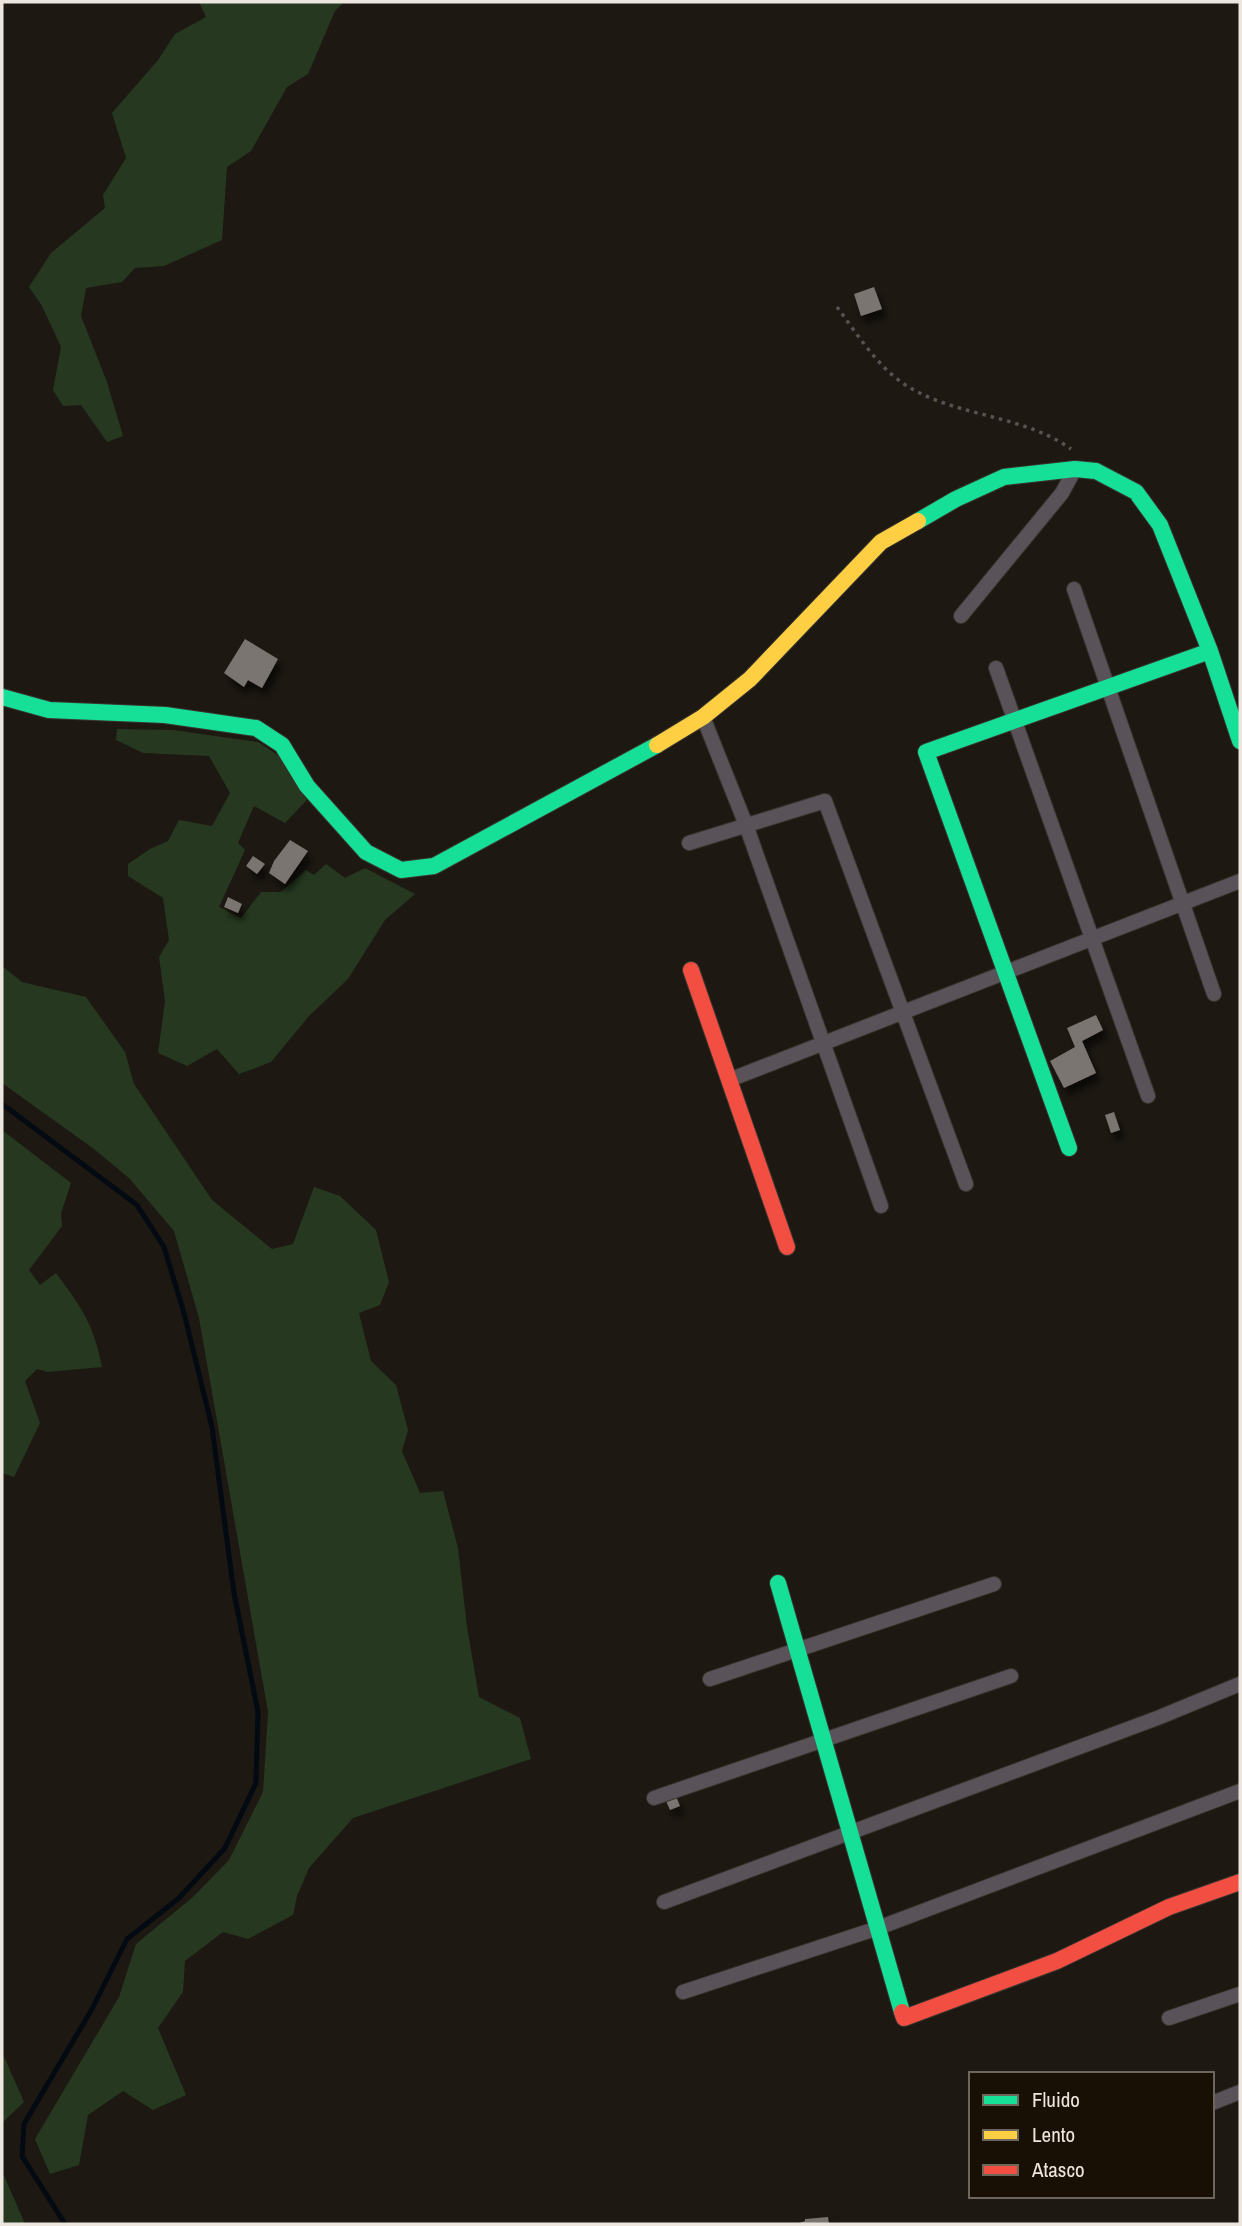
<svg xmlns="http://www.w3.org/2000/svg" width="1242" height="2226" font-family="'Archivo Narrow',sans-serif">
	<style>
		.green { fill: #263920 }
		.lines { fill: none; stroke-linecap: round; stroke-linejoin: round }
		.stream { stroke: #030a12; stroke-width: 5 }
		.building { fill: #7a746f; filter: url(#shadow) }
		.street-casing { stroke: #39352f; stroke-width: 16 }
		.fast-casing { stroke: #39352f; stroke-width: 18 }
		.slow-casing { stroke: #39352f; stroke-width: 18 }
		.jam-casing { stroke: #39352f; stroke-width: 18 }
		.path { stroke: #575354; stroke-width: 3.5; stroke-dasharray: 3.5 5; stroke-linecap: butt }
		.street { stroke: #595359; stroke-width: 14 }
		.fast { stroke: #16e098; stroke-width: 16 }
		.slow { stroke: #ffcf43; stroke-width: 16 }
		.jam { stroke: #f24e42; stroke-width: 16 }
	</style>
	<defs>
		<filter id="shadow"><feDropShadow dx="4.5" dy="8" stdDeviation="3.5" flood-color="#0009"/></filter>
	</defs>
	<rect width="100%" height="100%" fill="#1d1812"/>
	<path class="green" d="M199,2h145l-9,9 -27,63 -21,13 -36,64 -24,16 -5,73 -58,26 -29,2 -13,14 -36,6 -5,28 26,66 16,54 -16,6 -26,-37 -18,1 -10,-16 8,-43 -19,-41 -13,-19 22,-34 54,-45 -2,-13 23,-37 -14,-45 46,-53 17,-26 31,-17z
		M117,729l56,1 85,12 27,18 22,40 -22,23 -31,-17 -16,37 7,7 -26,57 22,11 20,-26h20l25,-22 8,5 12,-11 19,14 20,-10 50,26 -30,26 -37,59 -39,37 -38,46 -32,12 -22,-25 -30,17 -29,-13 7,-52 -6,-44 10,-17 -6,-42 -35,-22v-12l22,-15 18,-8 11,-21 33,6 18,-33 -21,-37 -66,-3 -27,-13z
		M2,966l20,16 64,15 39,55 9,32 78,116 60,49 21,-5 21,-57 26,9 36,34 13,52 -9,23 -21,8 12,48 25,24 12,45 -6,21 18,42 23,-2 15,57 9,79 12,70 41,21 11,41 -178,59 -44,50 -12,28 -4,19 -45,24 -25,-7 -38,29 -2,31 -25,36 28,67 -33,15 -30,-19 -35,24 -9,50 -29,9 -15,-35 84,-142 17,-53 57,-47 36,-37 34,-68 5,-80 -69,-394 -25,-87 -45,-53 -35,-29 -92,-66z
		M2,1130l69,53 -10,30 1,13 -33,44 11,15 16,-12c25,34 38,51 46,94l-54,5 -11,-3 -12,12 15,42 -26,54 -12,-4z
		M2,2052l22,50 -22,21z
		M2,2171l23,53h-23z"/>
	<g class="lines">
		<path class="stream" d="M2,1104l135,101 27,42 20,66 28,114 22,166 24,119 -2,71 -31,65 -47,51 -51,40 -35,70 -68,115 -2,32 43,68"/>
	</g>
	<path class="building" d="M874,287l8,22 -21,7 -7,-22z
		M245,639l33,20 -16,29 -14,-8 -4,7 -20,-14z
		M290,840l18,11 -23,33 -16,-11 5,-12z
		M253,856l12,8 -8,10 -11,-8z
		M228,897l14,7 -4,9 -14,-6z
		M1096,1015l7,15 -21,11 14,32 -32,15 -14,-27 25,-14 -8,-19z
		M1114,1112l6,18 -9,3 -6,-18z
		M676,1796l4,10 -10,4 -4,-9z
		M828,2217l1,7h-33l9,-3v-2z"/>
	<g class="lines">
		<g class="street-casing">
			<path id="street" d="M1074,589l140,405
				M961,616l101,-123 13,-24
				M996,668l152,428
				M703,717l43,108 135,381
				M689,843l136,-42 141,383
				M729,1080l511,-199
				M710,1679l284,-95
				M654,1798l357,-122
				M664,1902l496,-185 80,-33
				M683,1992l195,-64 362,-137
				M1169,2018l71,-24
				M1212,2103l28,-11"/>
		</g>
		<g class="fast-casing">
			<path id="fast" d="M918,521l38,-22 48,-22 71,-8 21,2 40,21 24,33 50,126 30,90
				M2,697l47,13 116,5 91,13 26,17 25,41 59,66 35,18 33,-4 223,-121
				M1069,1148l-143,-396 284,-101
				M778,1583l124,429"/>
		</g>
		<g class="slow-casing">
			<path id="slow" d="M657,745l46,-28 47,-38 131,-137 37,-21"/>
		</g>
		<g class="jam-casing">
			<path id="jam" d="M691,970l96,277
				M902,2012l2,6 153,-57 112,-54 71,-25"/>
		</g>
		<path class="path" d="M837,307c21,28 44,66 77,83 49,27 111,26 157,59"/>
		<use href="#street" class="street"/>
		<use href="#fast" class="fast"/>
		<use href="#slow" class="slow"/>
		<use href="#jam" class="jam"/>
	</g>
	<rect width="1242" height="2226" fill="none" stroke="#ece6de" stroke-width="7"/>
	<rect x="969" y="2072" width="245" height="126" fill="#191005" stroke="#6d665c" stroke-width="2"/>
	<rect x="983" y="2095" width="35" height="10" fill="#16e098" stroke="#6d665c" stroke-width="2"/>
	<text x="1032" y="2107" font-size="21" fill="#ece6de">Fluido</text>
	<rect x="983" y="2130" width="35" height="10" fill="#ffcf43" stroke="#6d665c" stroke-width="2"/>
	<text x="1032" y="2142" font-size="21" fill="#ece6de">Lento</text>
	<rect x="983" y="2165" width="35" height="10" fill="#f24e42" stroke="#6d665c" stroke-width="2"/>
	<text x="1032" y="2177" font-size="21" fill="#ece6de">Atasco</text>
</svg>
